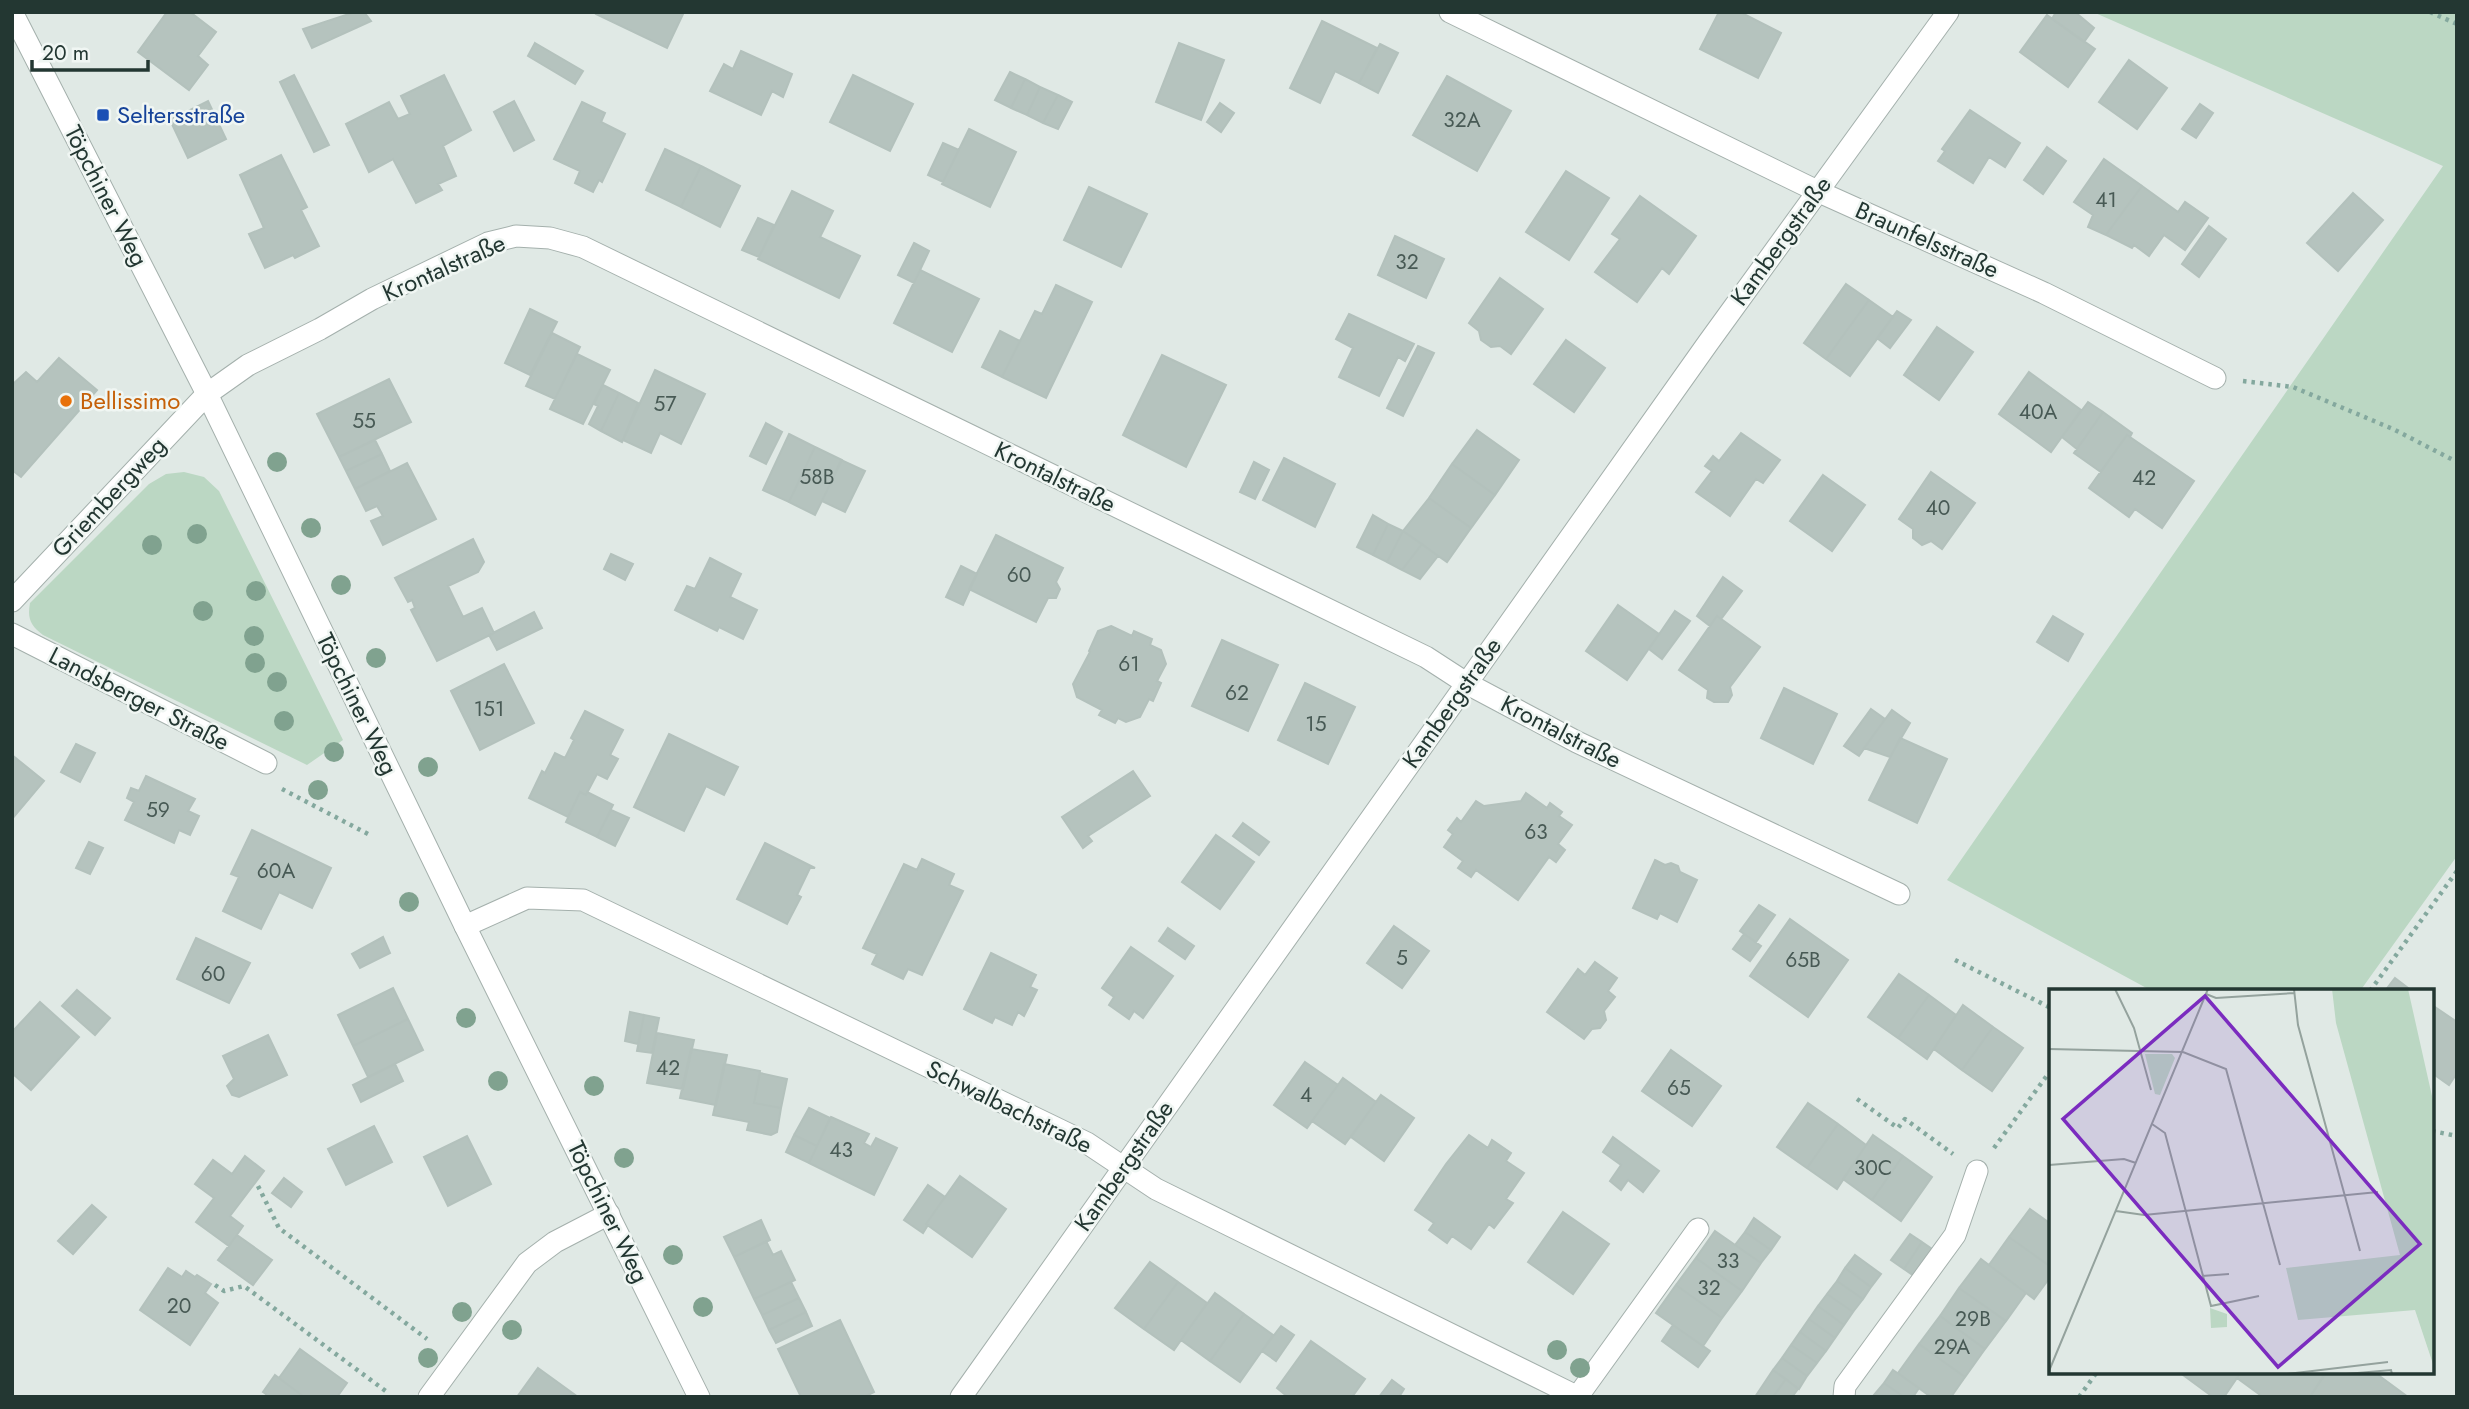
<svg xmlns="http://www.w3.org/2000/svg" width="2469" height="1409" font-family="Jost,sans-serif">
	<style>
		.green { fill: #bbd7c3 }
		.building { fill: #b5c3be; stroke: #b3c1bc; stroke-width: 2 }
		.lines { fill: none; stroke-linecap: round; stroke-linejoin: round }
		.service-casing { stroke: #a4b0ac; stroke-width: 23 }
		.minor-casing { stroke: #a4b0ac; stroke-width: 23 }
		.tertiary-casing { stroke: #a4b0ac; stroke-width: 23 }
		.path { stroke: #84a89e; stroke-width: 4.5; stroke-dasharray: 3.5 5; stroke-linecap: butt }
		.service { stroke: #fff; stroke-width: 21 }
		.minor { stroke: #fff; stroke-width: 21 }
		.tertiary { stroke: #fff; stroke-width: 21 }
		.tree { fill: #80a28f }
		.transit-dot { fill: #1a4fb4; stroke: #f0f6f3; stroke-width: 2.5 }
		.food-dot { fill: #e8710a; stroke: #f0f6f3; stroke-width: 2.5 }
		.labels { text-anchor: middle; stroke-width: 5; stroke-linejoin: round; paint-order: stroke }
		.number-label { font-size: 21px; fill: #485a55 }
		.transit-label { font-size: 24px; fill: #164399; stroke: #f0f6f3; text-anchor: start }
		.street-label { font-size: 24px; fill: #233732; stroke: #f0f6f3 }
		.food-label { font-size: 24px; fill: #c56008; stroke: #f0f6f3; text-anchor: start }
		.inset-road { fill: none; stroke: #94a29d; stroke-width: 2 }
		.view { fill: #7b2cbf; fill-opacity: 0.15; stroke: #7b2cbf; stroke-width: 3.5 }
		.inset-edge { fill: none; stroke: #233732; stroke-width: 3.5 }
	</style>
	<rect width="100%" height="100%" fill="#e0e9e5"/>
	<path class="green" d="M2093,12h364v844l-97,135h-208l-205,-111 496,-714z
		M184,472l20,5 15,14 124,249 -36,25 -264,-130c-12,-9 -16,-16 -13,-32l119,-119 17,-10z"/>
	<path class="building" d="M167,12h23l26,20 -18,24 10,9 -19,25 -51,-38z
		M355,12h9l7,9 -59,27 -9,-19z
		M597,12h87l-17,36 -71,-34z
		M1719,12h21l41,21 -23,45 -58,-29z
		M2056,12h19l19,16 -10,14 -32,-23z
		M2047,15l48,34 -27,38 -48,-35z
		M1322,21l55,27 -18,35 -24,-12 -15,32 -30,-15z
		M535,43l48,28 -8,13 -47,-28z
		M1179,43l45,17 -23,60 -45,-18z
		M1380,44l18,9 -20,40 -19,-10z
		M741,51l51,23 -9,23 -11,-6 -11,24 -51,-24 14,-27 9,5z
		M2129,60l38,28 -30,41 -38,-27z
		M1010,72l15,7 -14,29 -16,-8z
		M294,75l35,70 -15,7 -34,-70z
		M444,75l27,55 -28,16 13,30 -18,8 4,6 -26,13 -23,-44 -24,13 -23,-48 43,-22 9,17 12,-5 -9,-18z
		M853,75l60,29 -23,47 -60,-29z
		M1447,76l64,35 -34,60 -64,-36z
		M1025,79l15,8 -13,28 -16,-7z
		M1040,87l18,8 -15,28 -16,-8z
		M1058,95l14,7 -14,27 -15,-6z
		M208,101l18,38 -38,19 -18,-38z
		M514,101l20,39 -20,11 -20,-39z
		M582,102l23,11 -4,9 24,12 -23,48 -3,-2 -6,12 -18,-9 5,-12 -26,-12z
		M1220,103l14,10 -13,19 -14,-10z
		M2200,104l13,9 -17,25 -14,-9z
		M1970,110l50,33 -15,24 -16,-10 -16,26 -35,-22 7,-10 -3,-2z
		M969,129l47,23 -26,55 -48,-23z
		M943,143l16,7 -16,32 -15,-7z
		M2047,147l19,14 -23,33 -19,-14z
		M665,149l36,17 -20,41 -35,-17z
		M281,155l26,52 -6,3 18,36 -24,12 -2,-3 -28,13 -16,-34 15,-6 -24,-53z
		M2104,159l38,27 -36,49 -18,-8 5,-12 -19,-13z
		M701,166l39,20 -20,41 -39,-20z
		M1566,171l43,27 -40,62 -43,-28z
		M2142,186l36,26 7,-10 23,16 -23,32 -21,-15 -15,21 -15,-11 -2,3 -26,-13z
		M1089,187l58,27 -26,53 -57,-27z
		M792,191l41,20 -13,26 40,19 -21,42 -81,-39z
		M2353,193l30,27 -45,51 -31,-28z
		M1640,196l56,40 -27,38 -7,-6 -25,34 -42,-30 25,-33 -8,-5z
		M758,218l16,7 -15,32 -17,-7z
		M2209,226l17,13 -27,38 -17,-13z
		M1395,236l49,23 -18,39 -48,-23z
		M914,243l15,8 -15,32 -16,-8z
		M920,270l59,29 -27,53 -58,-29z
		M1500,278l43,31 -32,45 -11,-8 -9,1 -10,-7 -2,-9 -10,-8z
		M1846,284l23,16 -43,59 -22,-16z
		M1056,285l36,17 -46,96 -44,-21 33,-66 7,3z
		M1869,300l24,17 -43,59 -24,-17z
		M530,309l27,13 -27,53 -25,-12z
		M1897,311l14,9 -21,28 -13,-10z
		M1349,314l65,30 -9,17 -7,-4 -19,39 -40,-19 14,-29 -17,-9z
		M1937,327l36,25 -34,48 -35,-25z
		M1000,331l20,10 -18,36 -20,-10z
		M552,333l28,14 -25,52 -29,-13z
		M1566,340l39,28 -31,44 -40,-28z
		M1418,346l16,7 -31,63 -16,-8z
		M577,354l33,16 -27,54 -33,-15z
		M1162,355l64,30 -40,82 -63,-32z
		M59,358l38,32 -76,87 -9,-7v-85l14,-13 11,10z
		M655,370l50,24 -24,50 -21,-11 -9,20 -28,-13z
		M2029,372l52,38 -30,42 -52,-38z
		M389,379l22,43 -72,35 -22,-43z
		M603,385l16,8 -18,38 -12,-7 9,-18 -4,-2z
		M619,393l19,10 -16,39 -21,-11z
		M2088,402l15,10 -26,37 -15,-12z
		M2103,412l29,21 -2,4 -3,-2 -26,37 -27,-19z
		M766,423l16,9 -16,32 -16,-8z
		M1477,430l42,30 -24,35 -43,-31z
		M1741,433l39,27 -17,23 -7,-4 -26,37 -34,-24 16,-21 -7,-5 8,-10 6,5z
		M789,434l26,13 -26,55 -26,-12z
		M2127,435l67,46 -32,47 -27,-19 -6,8 -40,-29z
		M375,440l7,14 -36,17 -7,-14z
		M815,447l27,13 -27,55 -26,-13z
		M382,454l8,17 -35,18 -9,-18z
		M1284,458l51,26 -20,43 -52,-27z
		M841,460l24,11 -20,41 -23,-11z
		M1254,462l15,8 -14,29 -15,-7z
		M407,463l29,56 -53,26 -12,-24 12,-5 -6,-10 -11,5 -11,-22z
		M1452,464l43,31 -24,33 -42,-30z
		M1931,472l44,31 -33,46 -11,-8 -9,4 -9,-7v-9l-14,-10z
		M1823,475l42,30 -33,46 -42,-30z
		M1429,498l42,30 -24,34 -44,-31z
		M1373,515l15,9 -15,31 -16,-8z
		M1388,524l15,7 -16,31 -14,-7z
		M1403,531l19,13 -20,26 -15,-8z
		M996,535l67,33 -7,14 4,7 -4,9h-8l-12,24 -67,-33z
		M473,539l11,23 -6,10 -30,14 15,31 19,-9 12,25 -57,28 -26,-51 4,-2 -3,-8 -4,2 -13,-24z
		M1422,544l16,12 -18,23 -18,-9z
		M611,554l22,10 -8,16 -21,-11z
		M710,558l31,16 -11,23 27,13 -14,29 -24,-12 -2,4 -42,-21 12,-24 8,3z
		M961,566l16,8 -14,31 -17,-8z
		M1723,577l19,14 -21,28 -4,-3 -7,10 -13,-10z
		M1618,605l41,29 -32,46 -41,-29z
		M1675,611l15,10 -28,38 -13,-10z
		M534,612l8,16 -45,22 -8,-15z
		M1717,616l43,31 -30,40 2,8 -4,7h-14l-7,-4 1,-8 -29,-20z
		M2053,616l30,18 -15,27 -31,-19z
		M1111,626l21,10 2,-5 18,8 -2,6 11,5 5,14 -9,17 4,2 -8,18 -4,-2 -9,18 -14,5 -8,-4 -3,5 -16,-8 3,-5 -25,-13 -4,-13 17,-32 -1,-1 9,-20z
		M1222,640l56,25 -30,66 -56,-25z
		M504,664l30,59 -54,27 -29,-59z
		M1305,683l50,24 -27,57 -50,-24z
		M1784,688l53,26 -24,50 -52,-26z
		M1871,709l14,10 -26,37 -15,-10z
		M1892,710l18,13 -20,34 -26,-9z
		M585,711l38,19 -13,25 8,4 -11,20 -10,-5 -11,21 -6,-3 -12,25 -39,-19 13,-27 3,2 10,-20 10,5 9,-18 -3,-2z
		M669,734l69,33 -14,28 -18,-9 -22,45 -50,-24z
		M1900,738l47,21 -30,64 -48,-23z
		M76,744l19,9 -15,29 -19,-10z
		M12,755l32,26 -32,38z
		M1133,771l17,25 -62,40 4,5 -9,7 -21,-31z
		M146,776l49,23 -7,12 11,5 -9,19 -11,-5 -5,13 -49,-23 9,-18 -7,-4 4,-10 8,3z
		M580,792l6,3 1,-3 26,13 -16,32 -31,-15z
		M1526,793l21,15 3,-5 12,9 -3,4 13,9 -14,19 7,6 -9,12 -7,-5 -31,43 -42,-30 -5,7 -13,-9 5,-7 -19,-14 9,-13 -5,-4 9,-12 4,4 15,-21 8,5 37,-5z
		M611,810l18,8 -14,28 -18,-9z
		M1243,823l26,19 -10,13 -26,-19z
		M252,830l79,38 -19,40 -33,-16 -18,37 -38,-18 16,-34 -8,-3z
		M1216,835l38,27 -34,47 -38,-27z
		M89,842l14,6 -13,26 -14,-6z
		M765,843l50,25h-5l-13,27 4,2 -14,27 -50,-25z
		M922,859l32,15 -5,11 14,6 -41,84 -14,-6 -5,10 -31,-15 5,-10 -14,-6 41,-84 13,6z
		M1655,860l10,5 6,-2 7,3 2,6 17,8 -20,42 -17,-9 -3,6 -24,-11z
		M1759,905l16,10 -19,27 -16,-11z
		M1790,919l58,41 -40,57 -58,-41z
		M1394,926l35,25 -27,37 -35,-25z
		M1168,928l26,18 -9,13 -26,-18z
		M1744,934l17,12 -11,15 -17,-12z
		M383,937l7,16 -30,15 -8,-14z
		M196,938l54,25 -21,40 -52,-24z
		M1131,947l42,29 -30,42 -9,-7 -5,8 -20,-14 5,-8 -12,-9z
		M991,953l45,22 -6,12 7,3 -13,26 -6,-4 -6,13 -17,-8 -3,6 -28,-14z
		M1595,962l22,16 -9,13 7,6 -11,14 2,9 -6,8 -8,1 -8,10 -37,-27 31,-43 7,6z
		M1899,974l30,21 -31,43 -30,-21z
		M2395,978l17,13h-27z
		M393,988l15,31 -55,27 -15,-31z
		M77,990l33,28 -15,17 -33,-29z
		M1929,995l27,20 -29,44 -29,-21z
		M40,1002l39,35 -48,53 -19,-17v-41z
		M1963,1005l30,22 -31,43 -28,-21z
		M2432,1005l25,17v51l-8,12 -17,-12z
		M630,1012l14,3 -6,29 -13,-3z
		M644,1015l15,3 -7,35 -15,-2z
		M408,1019l15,31 -55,27 -15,-31z
		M1993,1027l30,21 -31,43 -30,-21z
		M657,1033l37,7 -11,49 -36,-6z
		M268,1035l19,40 -48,22 -7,-2 -5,-9 7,-7 -11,-23z
		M691,1049l36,6 -11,50 -36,-7z
		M1671,1050l50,36 -29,40 -50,-35z
		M1305,1062l33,23 -31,43 -33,-23z
		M395,1064l8,17 -42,21 -8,-17z
		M724,1064l36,7 -6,32 27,5 -4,24 -6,3 -24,-5 2,-8 -36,-7z
		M760,1073l27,6 -6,29 -27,-5z
		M1343,1078l33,24 -31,42 -33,-23z
		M1381,1095l33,23 -30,43 -33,-24z
		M1808,1103l30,21 -31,44 -30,-21z
		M809,1108l21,10 -13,28 -23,-11z
		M831,1117l38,17 -5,9 7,4 5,-9 21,10 -23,47 -65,-32z
		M1838,1124l28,21 -29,44 -30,-21z
		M374,1126l18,36 -46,23 -18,-36z
		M794,1135l23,11 -8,17 -23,-11z
		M1469,1135l19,13 4,-8 19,13 -5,8 18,12 -18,26 7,4 -19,25 -5,-4 -18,25 -19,-13 -5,7 -18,-13 5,-7 -19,-13 31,-46z
		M1873,1135l30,21 -31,44 -29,-21z
		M467,1136l24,48 -43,22 -24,-49z
		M1613,1137l46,34 -16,21 -15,-12 -7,10 -11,-9 11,-16 -18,-13z
		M245,1156l19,15 -34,45 13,10 -14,20 -33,-24 18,-24 -19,-14 18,-24 19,14z
		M1903,1156l29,21 -31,44 -29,-21z
		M960,1176l46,33 -34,48 -46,-33z
		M284,1178l18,14 -11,15 -19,-14z
		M928,1185l17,12 -19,27 2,1 -5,8 -19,-13z
		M92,1205l14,12 -33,37 -15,-13z
		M2030,1209l21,15v43l-42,-30z
		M1563,1212l46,32 -36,50 -45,-32z
		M1754,1218l26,19 -9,13 -26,-18z
		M761,1220l9,20 -36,17 -10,-20z
		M1715,1231l46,32 -19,28 -46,-33z
		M1745,1232l26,18 -10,13 -26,-18z
		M1910,1234l12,8 -18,27 -13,-9z
		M237,1235l35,25 -19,25 -35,-25z
		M2009,1237l42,30v9l-17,23 -45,-34z
		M766,1241l7,14 8,-4 14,29 -41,19 -20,-42z
		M1922,1242l13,9 -18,27 -13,-9z
		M1855,1255l26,19 -10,13 -26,-19z
		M1696,1258l46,33 -20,27 -46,-33z
		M1981,1259l45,34 -20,28 -47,-33z
		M1150,1262l28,20 -34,47 -29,-21z
		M168,1268l14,9 4,-6 9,6 2,-2 14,9 -6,9 13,10 -28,42 -50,-35z
		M1845,1268l26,19 -8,12 -26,-18z
		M1837,1281l26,18 -10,13 -26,-18z
		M791,1282l8,16 -37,17 -8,-16z
		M1178,1282l29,21 -33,47 -30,-21z
		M1676,1285l46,33 -19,28 -47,-33z
		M1959,1288l47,33 -21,28 -45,-33z
		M1215,1293l29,21 -34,47 -29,-21z
		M1827,1294l26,18 -9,13 -26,-19z
		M799,1298l7,14 -37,18 -7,-15z
		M1818,1306l26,19 -9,13 -26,-19z
		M806,1312l6,14 -36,17 -7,-13z
		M1244,1314l29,21 -33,47 -30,-21z
		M1940,1316l45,33 -20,28 -46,-33z
		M1809,1319l26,19 -9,13 -26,-19z
		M840,1320l34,72 -10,5h-63l-23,-48z
		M1673,1325l37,26 -12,16 -36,-26z
		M1281,1326l13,9 -18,26 -14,-10z
		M1800,1332l26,19 -9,12 -26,-18z
		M1311,1341l54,38 -13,18h-64l-11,-9z
		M1919,1344l46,33 -14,20h-20l-33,-24z
		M1791,1345l26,18 -10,13 -25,-18z
		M300,1349l47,34 -10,14h-33l-25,-19z
		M1782,1358l25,18 -8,13 -26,-19z
		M538,1368l40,29h-61z
		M1773,1370l13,9 -13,18h-18z
		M1893,1370l26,18 -6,9h-9l-20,-14z
		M2179,1372h62l-17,25h-11z
		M2241,1372h83l2,1 -16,24h-47l-26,-19z
		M2326,1372h48l34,25h-95l-2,-2z
		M275,1375l4,3 25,19h-39l1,-3 -3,-2z
		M1786,1379l12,10 -6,8h-19z
		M1392,1380l12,9 -5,8h-20z
		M1884,1383l20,14 -30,-2z"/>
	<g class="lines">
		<g class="service-casing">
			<path id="service" d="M1578,1396l120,-167
				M1844,1397l1,-11 110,-151 22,-64"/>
		</g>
		<g class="minor-casing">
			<path id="minor" d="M1450,12l367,179 227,102 171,85
				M12,601l195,-207 41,-29 72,-36 52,-30 116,-56 28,-7 34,2 33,9 843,410 40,26 111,59 322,152
				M12,634l254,129
				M465,926l62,-28 56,2 504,243 69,46 422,208
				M429,1397l98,-134 28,-21 54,-28
				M961,1397l747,-1054 240,-331"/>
		</g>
		<g class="tertiary-casing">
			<path id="tertiary" d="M12,12l195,382 258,532 234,471"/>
		</g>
		<path class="path" d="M2430,12l27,12
			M2243,381l50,6 100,42 64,33
			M282,789l86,45
			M1955,960l96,48
			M2370,991l87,-120
			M1857,1099l41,29 7,-9 48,35
			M2432,1131l25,5
			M1994,1148l57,-78
			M258,1186l21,42 148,111
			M215,1285l9,6 20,-5 143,106
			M2079,1397l18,-25"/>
		<use href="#service" class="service"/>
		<use href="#minor" class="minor"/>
		<use href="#tertiary" class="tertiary"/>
	</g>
	<g class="tree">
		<circle cx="277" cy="462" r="10"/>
		<circle cx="311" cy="528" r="10"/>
		<circle cx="197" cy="534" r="10"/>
		<circle cx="152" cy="545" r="10"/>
		<circle cx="341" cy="585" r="10"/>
		<circle cx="256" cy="591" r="10"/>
		<circle cx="203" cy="611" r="10"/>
		<circle cx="254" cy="636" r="10"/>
		<circle cx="376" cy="658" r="10"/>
		<circle cx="255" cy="663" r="10"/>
		<circle cx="277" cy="682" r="10"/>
		<circle cx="284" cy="721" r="10"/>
		<circle cx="334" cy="752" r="10"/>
		<circle cx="428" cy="767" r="10"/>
		<circle cx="318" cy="790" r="10"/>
		<circle cx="409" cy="902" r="10"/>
		<circle cx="466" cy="1018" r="10"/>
		<circle cx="498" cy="1081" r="10"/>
		<circle cx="594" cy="1086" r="10"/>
		<circle cx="624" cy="1158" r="10"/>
		<circle cx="673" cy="1255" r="10"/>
		<circle cx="703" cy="1307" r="10"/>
		<circle cx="462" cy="1312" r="10"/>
		<circle cx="512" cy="1330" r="10"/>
		<circle cx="1557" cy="1350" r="10"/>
		<circle cx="428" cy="1358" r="10"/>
		<circle cx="1580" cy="1368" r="10"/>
	</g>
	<rect class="transit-dot" x="96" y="108" width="14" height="14" rx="3.5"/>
	<circle class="food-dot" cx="66" cy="401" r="7"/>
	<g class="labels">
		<g class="number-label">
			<text x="1462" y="127">32A</text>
			<text x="2106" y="207">41</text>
			<text x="1407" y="269">32</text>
			<text x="665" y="411">57</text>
			<text x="2038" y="419">40A</text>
			<text x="364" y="428">55</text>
			<text x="817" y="484">58B</text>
			<text x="2144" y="485">42</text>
			<text x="1938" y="515">40</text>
			<text x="1019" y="582">60</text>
			<text x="1129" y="671">61</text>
			<text x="1237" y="700">62</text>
			<text x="489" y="716">151</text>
			<text x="1316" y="731">15</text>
			<text x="158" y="817">59</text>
			<text x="1536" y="839">63</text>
			<text x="276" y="878">60A</text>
			<text x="1402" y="965">5</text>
			<text x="1803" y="967">65B</text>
			<text x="213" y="981">60</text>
			<text x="668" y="1075">42</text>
			<text x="1679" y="1095">65</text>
			<text x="1306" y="1102">4</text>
			<text x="841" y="1157">43</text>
			<text x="1873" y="1175">30C</text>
			<text x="1728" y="1268">33</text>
			<text x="1709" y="1295">32</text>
			<text x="179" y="1313">20</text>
			<text x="1973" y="1326">29B</text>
			<text x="1952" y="1354">29A</text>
		</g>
		<g class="transit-label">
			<text x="117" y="123">Seltersstraße</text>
		</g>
		<g class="street-label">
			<text transform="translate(106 196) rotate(63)" y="8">Töpchiner Weg</text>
			<text transform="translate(1927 240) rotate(24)" y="8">Braunfelsstraße</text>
			<text transform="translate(1781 241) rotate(-54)" y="8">Kambergstraße</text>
			<text transform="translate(444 268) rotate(-24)" y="8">Krontalstraße</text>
			<text transform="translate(1055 477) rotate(26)" y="8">Krontalstraße</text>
			<text transform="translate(109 497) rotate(-47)" y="8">Griembergweg</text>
			<text transform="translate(139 699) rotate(27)" y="8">Landsberger Straße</text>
			<text transform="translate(1452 703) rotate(-55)" y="8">Kambergstraße</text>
			<text transform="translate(357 704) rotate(64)" y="8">Töpchiner Weg</text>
			<text transform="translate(1561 732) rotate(27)" y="8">Krontalstraße</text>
			<text transform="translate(1009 1107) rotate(26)" y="8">Schwalbachstraße</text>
			<text transform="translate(1124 1166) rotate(-55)" y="8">Kambergstraße</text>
			<text transform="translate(608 1212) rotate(64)" y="8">Töpchiner Weg</text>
		</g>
		<g class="food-label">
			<text x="80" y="409">Bellissimo</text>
		</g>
	</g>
	<g transform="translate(2049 989)">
		<rect width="385" height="385" fill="#e0e9e5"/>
		<path d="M283,0h76l26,116v262l-19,-57 -117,10 -12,-52 114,-13 -64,-232zM96,65h27l3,4 -15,37 -5,-1zM161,319l17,6v13l-16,1z" fill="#bbd7c3"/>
		<path class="inset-road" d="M66,0l19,39 17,62M245,0l4,36 62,226M157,5l10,4 78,-5M0,60l134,3 43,17 54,196M103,135l13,9 46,173 48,-10M0,176l75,-6 12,4M67,222l28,4 234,-23M153,287l27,-2M0,382l159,-382M238,385l101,-12M297,385l45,-4 1,4"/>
		<path class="view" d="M156,7l215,248 -142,123 -215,-248z"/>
		<rect width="385" height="385" class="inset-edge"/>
	</g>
	<rect width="2469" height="1409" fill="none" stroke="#233732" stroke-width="28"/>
	<path d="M32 60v10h116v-10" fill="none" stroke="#233732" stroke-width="3.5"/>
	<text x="42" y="60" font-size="21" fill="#233732" stroke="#f0f6f3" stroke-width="5" paint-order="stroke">20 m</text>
</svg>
